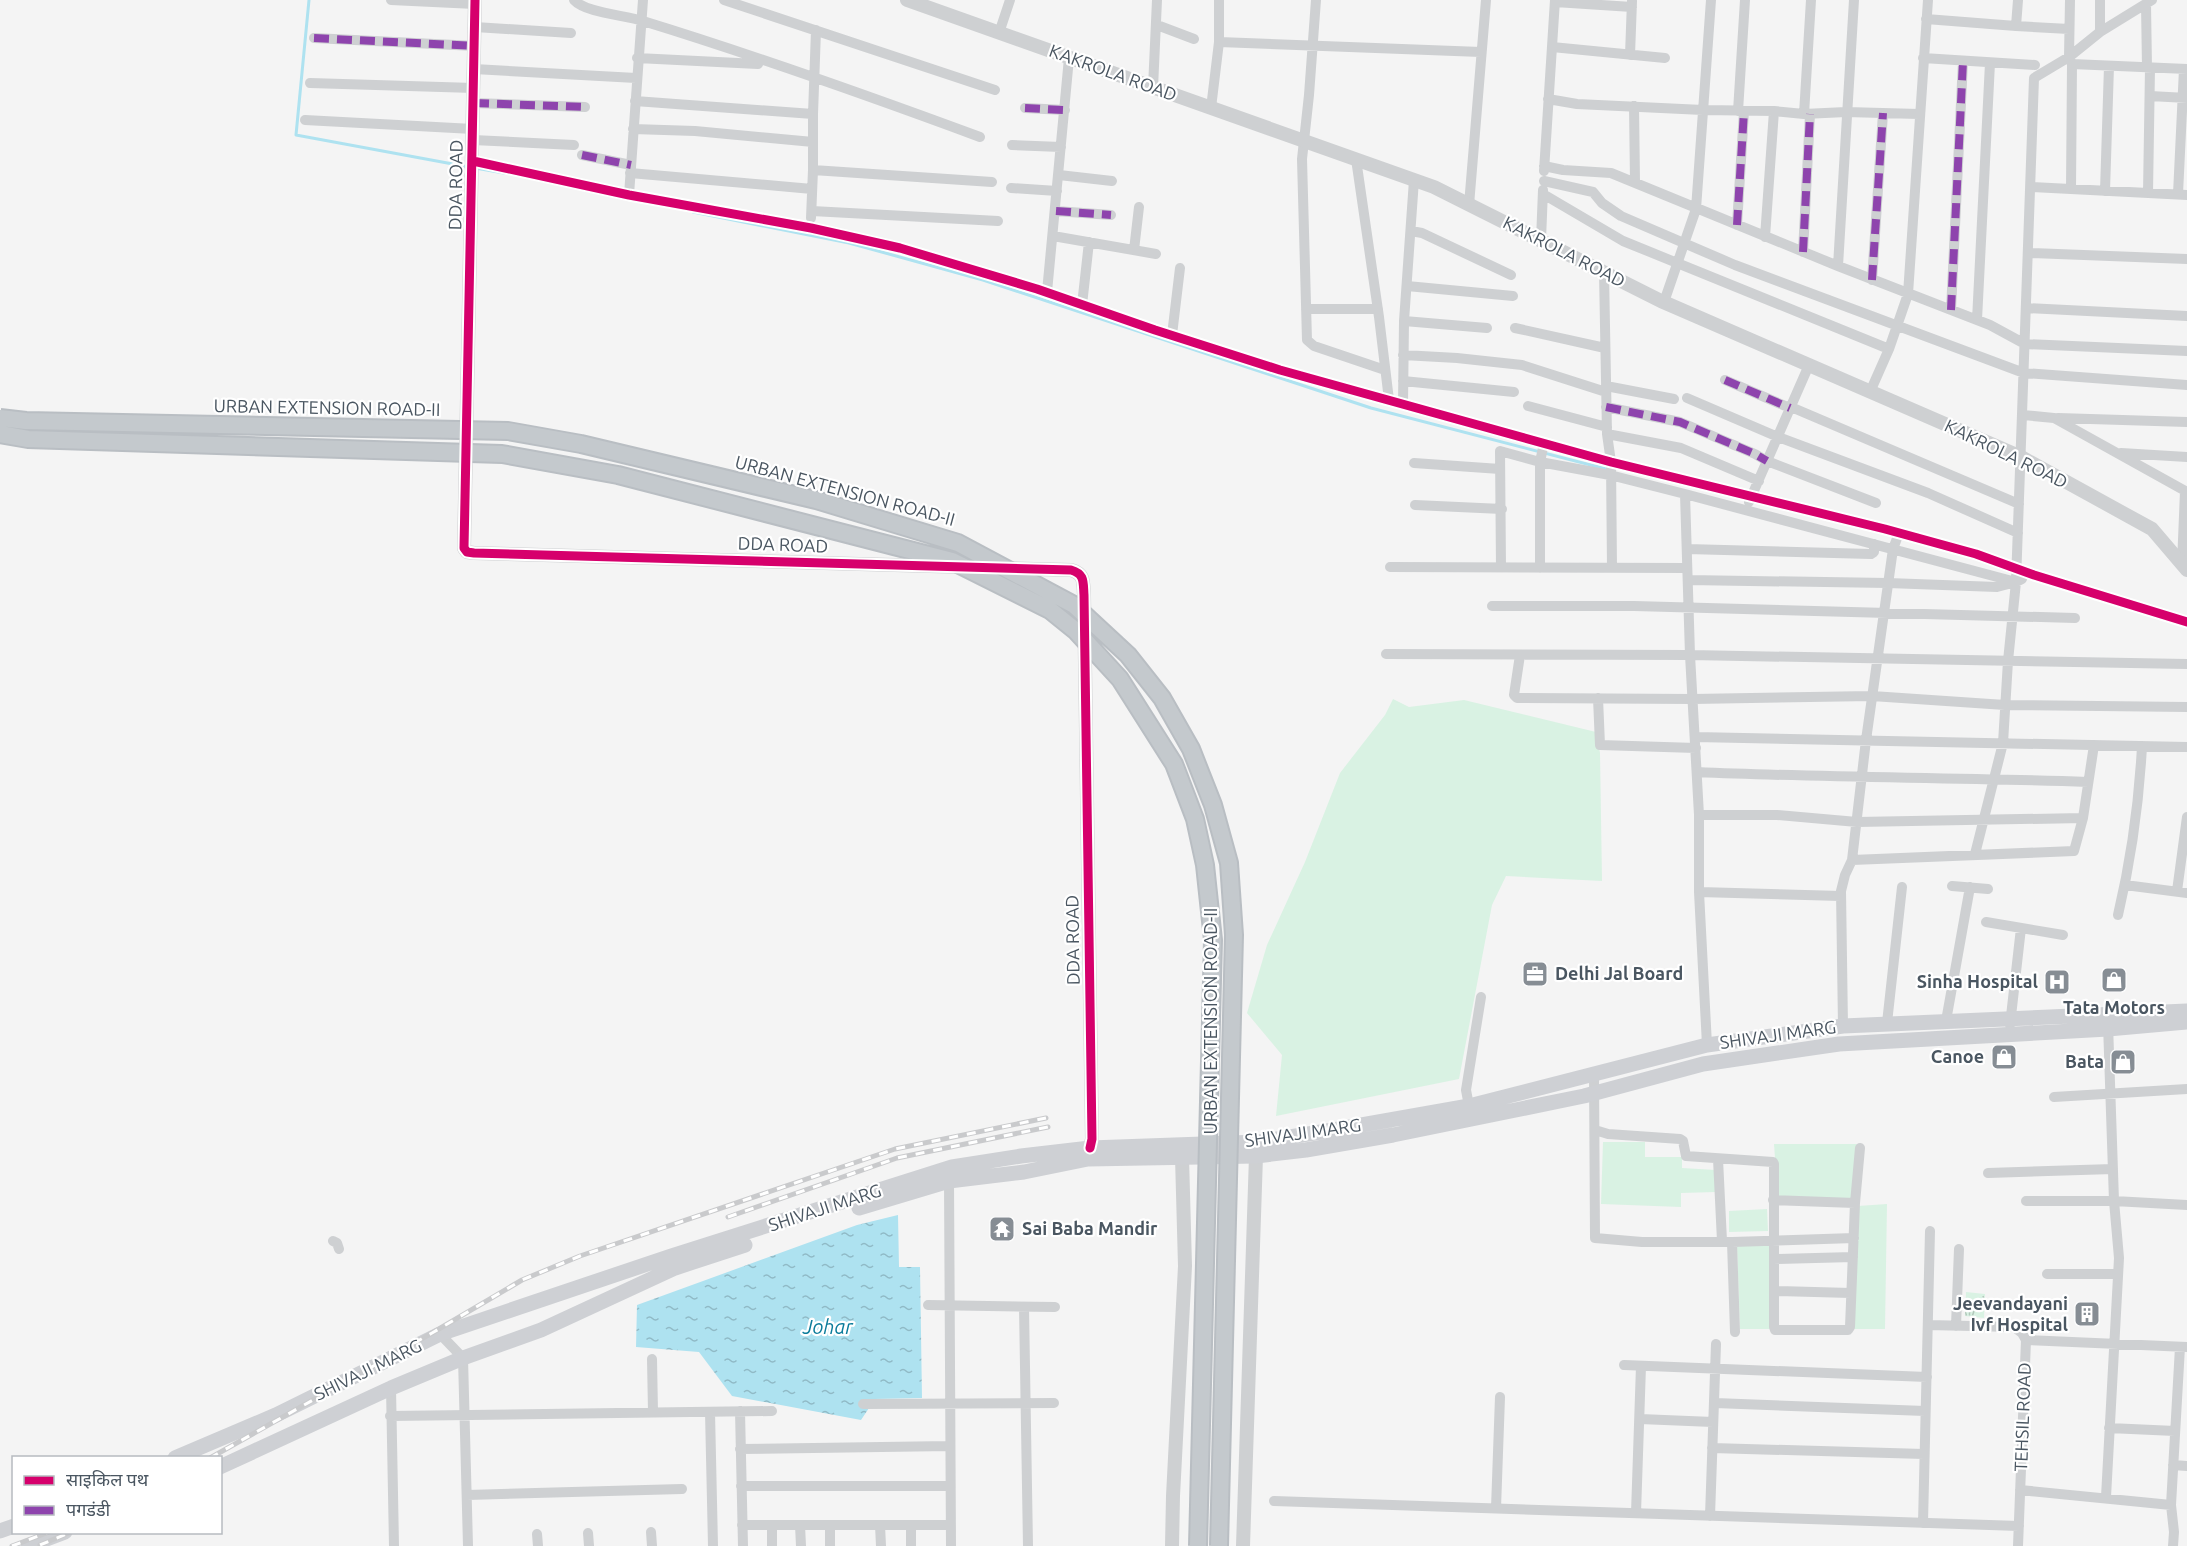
<svg xmlns="http://www.w3.org/2000/svg" width="2187" height="1546" font-family="Ubuntu,'Noto Sans Devanagari',sans-serif">
	<style>
		.grass { fill: url(#grass-tufts) }
		.park { fill: #d9f2e3 }
		.water { fill: url(#water-ripples) }
		.lines { fill: none; stroke-linecap: round; stroke-linejoin: round }
		.stream { stroke: #aee2f0; stroke-width: 3 }
		.minor { stroke: #ced0d2; stroke-width: 10 }
		.tertiary { stroke: #ced0d2; stroke-width: 14 }
		.secondary { stroke: #ced0d4; stroke-width: 15 }
		.rail-casing { stroke: #c9cacc; stroke-width: 5 }
		.rail { stroke: #fff; stroke-width: 3; stroke-dasharray: 9; stroke-linecap: butt }
		.trunk-bridge-casing { stroke: #b9bec3; stroke-width: 20; stroke-linecap: butt }
		.trunk-bridge { stroke: #c4c9cd; stroke-width: 16 }
		.quiet { stroke: #8e44ad; stroke-width: 8; stroke-dasharray: 15 8; stroke-linecap: butt }
		.cycleway-casing { stroke: #fff; stroke-width: 13 }
		.cycleway { stroke: #d6006c; stroke-width: 9 }
		.labels { text-anchor: middle; stroke-width: 4.5; stroke-linejoin: round; paint-order: stroke }
		.street-label { font-size: 18px; fill: #4a5661; stroke: #fff }
		.poi-label { font-size: 18px; font-weight: bold; fill: #4a5661; stroke: #fff; text-anchor: end }
		.water-label { font-size: 20px; font-style: italic; fill: #0c7c9b; stroke: #fff }
	</style>
	<defs>
		<pattern id="grass-tufts" width="24" height="20" patternUnits="userSpaceOnUse" patternTransform="scale(1.5)"><rect width="24" height="20" fill="#d9f2e3"/><path d="M3 7l-1-3M5 7V3M7 7l1-3M15 17l-1-3M17 17v-4M19 17l1-3" fill="none" stroke="#b2c7bb"/></pattern>
		<pattern id="water-ripples" width="26" height="14" patternUnits="userSpaceOnUse" patternTransform="scale(1.5)"><rect width="26" height="14" fill="#aee2f0"/><path d="M2 4q2-2 4 0t4 0M15 11q2-2 4 0t4 0" fill="none" stroke="#90bac6"/></pattern>
	</defs>
	<rect width="100%" height="100%" fill="#f4f4f4"/>
	<path class="grass" d="M1966,1292l19,2 -1,24 -19,-2z"/>
	<path class="park" d="M1393,699l16,8 55,-7 132,32 4,21 2,128 -96,-5 -14,29 -33,174 -183,37 6,-61 -35,-42 20,-68 38,-83 35,-89 45,-58z
		M1603,1142h42v15h37v11l34,2v22l-35,1v14l-80,-3z
		M1774,1144h86v59l-82,-2z
		M1887,1204l-2,125h-31l4,-123z
		M1767,1209l1,22 -39,1v-21z
		M1737,1246h35v83h-32z"/>
	<path class="water" d="M898,1215l1,52h21l2,131 -47,1 -14,21 -129,-24 -33,-44 -63,-5 1,-42 220,-80z"/>
	<g class="lines">
		<path class="stream" d="M309,0l-13,135 173,32
			M475,168l29,5
			M693,212l156,31 134,37 388,128 239,62"/>
		<path class="minor" d="M391,0l84,4
			M574,0c12,13 51,15 69,21 114,35 226,75 337,116
			M724,0l271,90
			M1316,0l-7,95 -7,64 5,181 7,6 71,24
			M2018,0l-2,26 53,3
			M2070,0l-1,57 3,7 115,5
			M2100,0v32
			M1555,2l77,5
			M2146,4l1,64
			M1926,19l90,7
			M1157,25l37,14
			M475,27l96,6
			M999,33l11,-33
			M314,38l161,8
			M1219,42l262,10
			M1552,47l113,11
			M1630,55l2,-54
			M637,58l121,6
			M1923,58l112,7
			M474,69l162,9
			M310,83l164,5
			M1153,88l4,-88
			M2150,96l37,2
			M1548,99l29,5 126,6 71,1 30,3 42,-2 73,2
			M635,101l178,13v56l179,12
			M474,103l111,4
			M1634,106l1,76
			M1025,108l40,2
			M1211,108l8,-66v-42
			M1738,111l7,-111
			M813,114l3,-84
			M1804,114l7,-114
			M305,120l168,9
			M633,129l62,2 118,11
			M473,140l101,5
			M1012,145l49,2
			M582,155l49,10
			M1356,159l23,158 10,83
			M473,161l156,34 182,33 89,20 137,41 118,41 125,40 331,92 274,67 91,25 58,21 153,47
			M1544,166l19,4 48,3 227,93 152,59 35,19 162,7
			M1544,171l11,-171
			M630,173l182,16
			M1059,175l53,6
			M1544,181l49,11 9,11 19,13 114,49 289,108 163,12
			M2031,187l156,8
			M1011,188l46,3
			M2071,189l1,-125
			M2105,191l4,-125
			M2148,193l2,-125
			M1543,194l80,47 266,108 19,-55 20,-294
			M2178,194l6,-125
			M629,195l14,-195
			M1469,205l17,-205
			M812,211l186,10
			M1056,211l55,4
			M811,218l2,-48
			M1737,225l7,-114
			M1411,231l11,2 89,42
			M1053,236l103,18
			M1765,237l9,-126
			M1541,240l2,-50
			M1134,250l5,-43
			M1803,252l7,-138
			M2029,253l158,6
			M1838,266l16,-266
			M1604,272l3,162 4,28 1,106
			M1872,280l11,-167
			M1407,286l106,10
			M1047,292l22,-234
			M1664,302l32,-93 15,-209
			M1082,305l7,-63
			M2026,308l161,8
			M1306,309h72
			M1951,310l12,-249
			M1977,320l13,-257
			M1404,321l83,7
			M1515,328l90,20
			M1172,335l8,-67
			M1403,355l54,3 65,7 84,27
			M1725,380l65,28
			M1403,381l111,11
			M1606,386l68,13
			M1870,392l19,-43
			M1687,398l91,39 150,56 90,40
			M1403,404l1,-83 10,-141
			M1528,406l79,21
			M1606,407l74,15 75,32 12,7 109,42
			M1791,407l228,97
			M2023,415l31,3 133,74
			M2058,418l129,4
			M1607,434l74,14 78,33
			M2121,453l66,4
			M1414,463l86,6
			M1749,502l60,-137
			M1415,505l87,4
			M1687,549l184,5 3,-2v-8
			M2182,564l3,-73
			M1390,567l297,1
			M1501,567l-1,-116 40,11 70,13 75,19
			M1540,568v-106l4,-19
			M1688,580l200,3 109,4 19,-5
			M1492,606h142l441,12
			M1386,654l304,1 497,9
			M1520,655l-6,40 3,3 176,1 179,-3 133,9 182,2
			M1598,698l2,47 96,3
			M1695,737l492,10
			M1697,772c130,6 261,5 391,10
			M1699,815h78l80,7 226,-4
			M1975,854l28,-111 5,-82 8,-79 18,-504 35,-21 31,-25 52,-32
			M1852,860l222,-9 9,-33 11,-73
			M2125,885l62,8
			M1952,886l36,3
			M2177,891l10,-74
			M1699,892l142,4
			M2118,915c13,-55 21,-112 24,-169
			M1986,922l77,13
			M1946,1021l24,-134
			M1887,1023l15,-136
			M2010,1025l11,-97
			M1843,1026l-2,-135 4,-16 7,-15 14,-120 27,-191 6,-16
			M1707,1045l-8,-153v-77l-9,-160 -5,-161 331,88 6,-3
			M1594,1074l1,164 47,4h90l122,-4
			M2054,1097l133,-8
			M1469,1106l-3,-16 15,-93
			M1595,1130l13,4 72,5 3,2 3,15 87,6 1,2v163l1,3h73l2,-3 5,-124 -82,-3
			M1718,1159l4,82
			M1988,1173l125,-4
			M949,1181l2,365
			M2026,1201h88l73,4
			M1855,1203l5,-55
			M333,1241l4,2 2,6
			M1732,1242l3,90
			M1774,1259l79,-2
			M2047,1274h71
			M1775,1291l76,2
			M928,1305l127,2
			M1024,1307l4,239
			M1928,1325l86,2 8,6 4,7
			M1956,1326l3,-77
			M440,1334l23,24 5,188
			M2026,1340l161,7
			M652,1359l1,53
			M1624,1365l303,12
			M391,1388l3,158
			M1715,1403l210,8
			M863,1404l191,-1
			M740,1411l3,135
			M710,1412l3,134
			M390,1416l382,-5
			M1640,1419l73,3
			M2109,1428l66,3
			M1712,1448l212,6
			M740,1449l210,-3
			M2173,1465l14,1
			M741,1486h209
			M2020,1490l151,15
			M467,1495l215,-6
			M2106,1497l13,-239 -5,-57 -6,-177
			M1274,1501l745,25
			M1496,1508l4,-111
			M1636,1513l5,-147
			M1710,1516l6,-172
			M1923,1523l7,-292
			M742,1525h208
			M772,1525v21
			M800,1525l1,21
			M830,1525v21
			M880,1525l1,21
			M911,1525v21
			M651,1532l1,14
			M588,1533l1,13
			M537,1534l1,12
			M2018,1546l8,-206
			M2173,1546l1,-14 -3,-27 9,-158"/>
		<path class="tertiary" d="M475,0l-11,548 3,4 7,1 597,17c14,4 12,12 13,25l8,544 -2,9
			M907,0l527,187 227,114 360,156 131,72 35,41
			M1172,1546l1,-50 12,-230 -3,-109
			M1243,1546l13,-390"/>
		<path class="secondary" d="M859,1208l90,-27 75,-9 64,-13 168,-3 50,-6 87,-15 191,-39 119,-32 136,-20 269,-15 79,-7
			M175,1458l101,-43 164,-81 231,-78 281,-89 69,-11 69,-8 169,-6 74,-12 136,-24 238,-61 136,-19 344,-15
			M220,1467l171,-79 72,-30 78,-28 134,-62 70,-23
			M0,1531l14,-5
			M28,1546l37,-14"/>
		<g class="rail-casing">
			<path id="rail" d="M728,1217l169,-59 151,-31
				M210,1458l222,-125 90,-53 58,-24 315,-107 151,-31
				M40,1545l31,-13
				M12,1546l37,-14"/>
		</g>
		<use href="#rail" class="rail"/>
		<g class="trunk-bridge-casing">
			<path id="trunk-bridge" d="M0,418l26,3 482,10 73,13 235,56 142,43 116,62 54,50 34,43 29,51 22,56 16,58 5,72 -15,611
				M0,434l28,5 474,15 116,21 334,86 98,49 26,21 44,48 54,85 21,55 10,46 8,75 -15,606"/>
		</g>
		<use href="#trunk-bridge" class="trunk-bridge"/>
		<path class="quiet" d="M314,38l161,8
			M474,103l111,4
			M1025,108l40,2
			M582,155l49,10
			M1056,211l55,4
			M1737,225l7,-114
			M1803,252l7,-138
			M1872,280l11,-167
			M1951,310l12,-249
			M1725,380l65,28
			M1606,407l74,15 75,32 12,7"/>
		<g class="cycleway-casing">
			<path id="cycleway" d="M475,0l-11,548 3,4 7,1 597,17c14,4 12,12 13,25l8,544 -2,9
				M473,161l156,34 182,33 89,20 137,41 118,41 125,40 331,92 274,67 91,25 58,21 153,47"/>
		</g>
		<use href="#cycleway" class="cycleway"/>
	</g>
	<defs>
		<g id="office-square" transform="scale(1.35)"><rect x="-9" y="-9" width="18" height="18" rx="4" fill="#868d94" stroke="#fff"/><path d="M-6-3h4V-5.5h4V-3h4V5H-6ZM-1-4.5V-3h2v-1.5ZM-6 0V1H6V0Z" fill="#fff"/></g>
		<g id="shop-square" transform="scale(1.35)"><rect x="-9" y="-9" width="18" height="18" rx="4" fill="#868d94" stroke="#fff"/><path d="M-5-2.5h2.3a2.7 3.5 0 0 1 5.4 0H5L5.5 6h-11ZM-1.5-2.5h3a1.5 2.3 0 0 0-3 0Z" fill="#fff"/></g>
		<g id="hospital-square" transform="scale(1.35)"><rect x="-9" y="-9" width="18" height="18" rx="4" fill="#868d94" stroke="#fff"/><path d="M-5-5h3v3.5h4V-5h3V5h-3V1.5h-4V5h-3Z" fill="#fff"/></g>
		<g id="temple-square" transform="scale(1.35)"><rect x="-9" y="-9" width="18" height="18" rx="4" fill="#868d94" stroke="#fff"/><path d="M0-6L5-2H3V0L6.5 2.5H4V6H1.5V3h-3V6H-4V2.5H-6.5L-3 0V-2H-5Z" fill="#fff"/></g>
		<g id="building-square" transform="scale(1.35)"><rect x="-9" y="-9" width="18" height="18" rx="4" fill="#868d94" stroke="#fff"/><path d="M-4-6H4V6H1V3H-1V6H-4ZM-2.5-4.3h1.7v1.8h-1.7ZM.8-4.3h1.7v1.8H.8ZM-2.5-1h1.7V.8h-1.7ZM.8-1h1.7V.8H.8Z" fill="#fff"/></g>
	</defs>
	<g fill-rule="evenodd">
		<use href="#office-square" x="1535" y="974"/>
		<use href="#shop-square" x="2114" y="980"/>
		<use href="#hospital-square" x="2057" y="982"/>
		<use href="#shop-square" x="2004" y="1057"/>
		<use href="#shop-square" x="2123" y="1062"/>
		<use href="#temple-square" x="1002" y="1229"/>
		<use href="#building-square" x="2087" y="1314"/>
	</g>
	<g class="labels">
		<g class="street-label">
			<text transform="translate(1113 73) rotate(20)" y="6">KAKROLA ROAD</text>
			<text transform="translate(456 185) rotate(-89)" y="6">DDA ROAD</text>
			<text transform="translate(1564 252) rotate(27)" y="6">KAKROLA ROAD</text>
			<text transform="translate(327 408) rotate(1)" y="6">URBAN EXTENSION ROAD-II</text>
			<text transform="translate(2006 454) rotate(26)" y="6">KAKROLA ROAD</text>
			<text transform="translate(845 491) rotate(15)" y="6">URBAN EXTENSION ROAD-II</text>
			<text transform="translate(783 545) rotate(2)" y="6">DDA ROAD</text>
			<text transform="translate(1073 940) rotate(-91)" y="6">DDA ROAD</text>
			<text transform="translate(1211 1021) rotate(-90)" y="6">URBAN EXTENSION ROAD-II</text>
			<text transform="translate(1778 1035) rotate(-8)" y="6">SHIVAJI MARG</text>
			<text transform="translate(1303 1133) rotate(-8)" y="6">SHIVAJI MARG</text>
			<text transform="translate(825 1208) rotate(-18)" y="6">SHIVAJI MARG</text>
			<text transform="translate(368 1370) rotate(-26)" y="6">SHIVAJI MARG</text>
			<text transform="translate(2023 1417) rotate(-88)" y="6">TEHSIL ROAD</text>
		</g>
		<g class="poi-label">
			<text x="1555" y="980" text-anchor="start">Delhi Jal Board</text>
			<text x="2038" y="988">Sinha Hospital</text>
			<text x="2114" y="1014" text-anchor="middle">Tata Motors</text>
			<text x="1984" y="1063">Canoe</text>
			<text x="2104" y="1068">Bata</text>
			<text x="1022" y="1235" text-anchor="start">Sai Baba Mandir</text>
			<text x="2068" y="1310">Jeevandayani<tspan x="2068" dy="21">Ivf Hospital</tspan></text>
		</g>
		<g class="water-label">
			<text x="828" y="1334">Johar</text>
		</g>
	</g>
	<rect x="12" y="1456" width="210" height="78" fill="#ffffff" stroke="#b7bbc0" stroke-width="1.5"/>
	<rect x="24" y="1476" width="30" height="9" fill="#d6006c" stroke="#b7bbc0" stroke-width="1.5"/>
	<text x="66" y="1486" font-size="18" fill="#4a5661">साइकिल पथ</text>
	<rect x="24" y="1506" width="30" height="9" fill="#8e44ad" stroke="#b7bbc0" stroke-width="1.5"/>
	<text x="66" y="1516" font-size="18" fill="#4a5661">पगडंडी</text>
</svg>
